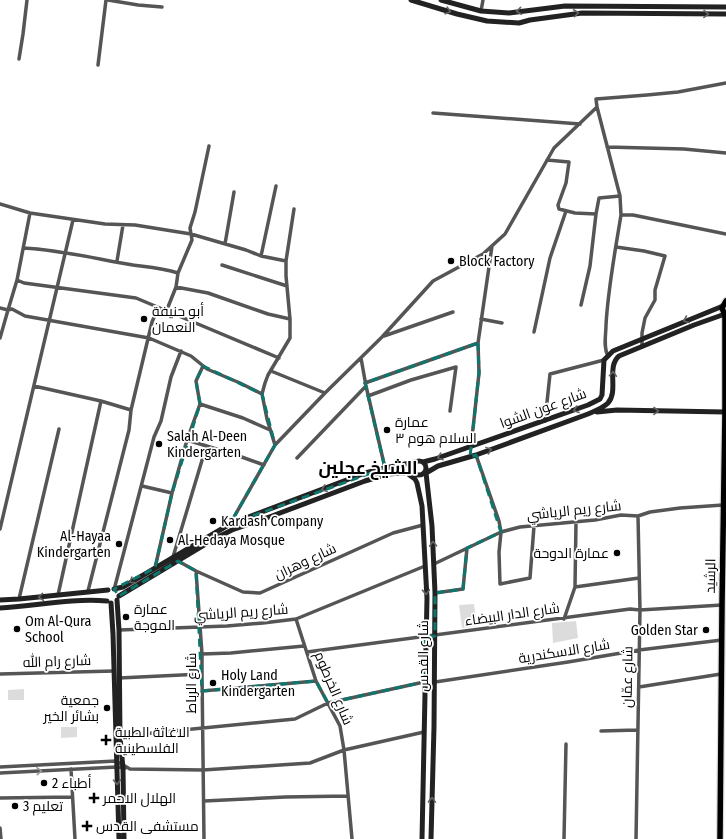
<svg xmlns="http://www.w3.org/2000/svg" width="726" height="839" font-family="'Fira Sans Condensed',Cairo,sans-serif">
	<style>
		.green { fill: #dcdcdc }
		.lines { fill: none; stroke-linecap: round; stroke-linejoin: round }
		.primary-casing { stroke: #dbdbdb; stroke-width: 8 }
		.street { stroke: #555; stroke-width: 3.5 }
		.secondary { stroke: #222; stroke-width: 5 }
		.primary { stroke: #000; stroke-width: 5.5 }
		.oneway { stroke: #646464 }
		.oneway2 { stroke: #999 }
		.marked { fill: none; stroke: #0f766e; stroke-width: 3; stroke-dasharray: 8 5; stroke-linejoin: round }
		.poi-dot { fill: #000; stroke: #fff; stroke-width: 1.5 }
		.labels { text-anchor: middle; stroke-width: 3.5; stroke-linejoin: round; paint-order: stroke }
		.poi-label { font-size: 14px; fill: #000; stroke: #fff; text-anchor: start }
		.street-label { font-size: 14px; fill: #000; stroke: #fff }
		.district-label { font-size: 18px; font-weight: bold; fill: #000; stroke: #fff }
	</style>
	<rect width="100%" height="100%" fill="#fff"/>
	<path class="green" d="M474,604l3,22 -15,2 -3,-23z
		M576,621l2,17 -25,5 -1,-20z
		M24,689v11h-16v-10z
		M61,727h16v10l-16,1z"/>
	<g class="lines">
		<g class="primary-casing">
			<path id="primary" d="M726,301l-4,7 2,5 2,2
				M720,839l2,-234 3,-193v-98"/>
		</g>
		<path class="street" d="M108,0l30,5 24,2
			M481,11l2,-11
			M19,59l4,-25 4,-34
			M98,65l8,-65
			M726,83l-48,9 -31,3 -51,4 1,8 23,89 1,19h12l93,19
			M433,113l147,11
			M607,147l77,2 42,4
			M547,160l22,2 -3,21 -8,22 1,4 16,4 21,1
			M0,204l30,9 75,11 30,1 56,9 55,16 15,6 25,5
			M30,213l-13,67 -9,30 4,-1 13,7 124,22 42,18 16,13 33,14 22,11
			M225,244l9,-52
			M616,247l28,4 21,5 -10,34v10l-10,18 -3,15v14
			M24,248c37,2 73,11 109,17 16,2 30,3 45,8
			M261,256l15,-70
			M117,261l6,-36
			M222,265l65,21
			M17,280l7,3 112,15 143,60
			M176,287l32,6 60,21 22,5
			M581,305l9,-39 6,-52 3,-16 21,-2
			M0,308l8,2 -8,28
			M166,312l10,-25 2,-14 14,-33 -2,-12 5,-16 14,-66
			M481,319l21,4
			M534,332l16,-74 16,-47
			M384,336l69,-24
			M608,356c-5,-9 -2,-21 -2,-31 2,-37 9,-73 15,-110
			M361,358l5,28 19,82
			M271,371l54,22
			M365,383l113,-40
			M34,386l67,15 30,9
			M368,396l43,-16 45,-13 -6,44
			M200,404l43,14 27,12
			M545,421l5,-47 54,-14
			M187,440l49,15 28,10
			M275,445l-8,-26 -5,-25 3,-11 3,-8 22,-37v-19l-4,-43v-15l8,-52
			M471,447l8,-74 -1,-30 14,-97
			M476,455l23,66 2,11 -2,20 1,32 30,-6 4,-52
			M297,458l69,-72
			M142,486l30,7
			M230,524l45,-79 50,-52 57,-56 51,-56 50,-27 22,-20 49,-86 43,-41
			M0,529l73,-309
			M173,557l33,-110
			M178,561l18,10 6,83v20l2,165
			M434,564l67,-32 19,-5 75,-7 26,-5 17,1 12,-4 30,-4 43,-3
			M155,568l17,-75 15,-53 13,-36 -4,-23 7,-15
			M196,571l47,21 17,1 133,-60 30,-8
			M115,586l39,-149 7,-16 10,-44 10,-26
			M575,587l64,-9
			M88,591l41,-161 2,-20 21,-88 6,-14
			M435,593l28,-4 4,-41
			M58,595l43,-194
			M19,599l40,-170
			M296,619l20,62 24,45 4,24 8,89
			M564,619l11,-32 1,-65
			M119,630l108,-4 36,-3 33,-4 129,-53
			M307,652l323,-43 10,1 82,-5
			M202,654l29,-1 73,-7
			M0,674l114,-3
			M119,678l83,-4
			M435,682l133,-20 71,-12 83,-10
			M639,687l82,-13
			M202,691l114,-10
			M601,731l36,-1
			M122,736l173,-17 33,-16 96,-21
			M0,767l116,-6 14,8 73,1 107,-7 34,-13 80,-18
			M71,769l4,70
			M0,773l117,-6 8,1
			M0,798l72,-1
			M204,801l81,-4 63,-1
			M0,828l1,11
			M564,839l2,-95
			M636,839l4,-229 -2,-94"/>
		<path class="secondary" d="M411,0l46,14 30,7 32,2 11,-3 52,-7 144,1
			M441,0l40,11 28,2 56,-7 161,1
			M597,412l20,-2 108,2
			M412 468a7 7 0 1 1 14 0a7 7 0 1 1-14 0Z
			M423,462l12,-3 153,-54 12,-6 2,-4 2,-35 9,-9 110,-45
			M408,474l7,5 2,4 5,23 5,92 -5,241
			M114,589l9,-2 107,-63 135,-51 20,-5 30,-6
			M119,596l95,-57 18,-9 40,-14 93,-35 23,-7 14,-1 9,1
			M0,600l19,-1 89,-9
			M117,600l2,30 1,107 3,31 1,71
			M111,603l2,31 6,205
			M0,608c35,-2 71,-10 107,-7
			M431,839l3,-112 1,-134 -3,-67 -6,-53 12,-7 38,-11 112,-41c7,-3 15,-6 20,-11 11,-12 -2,-36 11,-47l75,-31 31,-11"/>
		<use href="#primary" class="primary"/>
	</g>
	<defs><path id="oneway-chevron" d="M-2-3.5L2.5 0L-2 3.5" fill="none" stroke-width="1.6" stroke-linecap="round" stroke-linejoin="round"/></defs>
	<g class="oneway">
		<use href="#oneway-chevron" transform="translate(448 11) rotate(17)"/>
		<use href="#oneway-chevron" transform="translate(519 11) rotate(174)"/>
		<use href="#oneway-chevron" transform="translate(576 13) rotate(-7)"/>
		<use href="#oneway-chevron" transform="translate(706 14) rotate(1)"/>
		<use href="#oneway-chevron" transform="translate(686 320) rotate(157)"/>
		<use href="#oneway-chevron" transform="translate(613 374) rotate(-86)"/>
		<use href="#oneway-chevron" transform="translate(576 410) rotate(160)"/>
		<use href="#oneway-chevron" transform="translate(656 411) rotate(1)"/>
		<use href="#oneway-chevron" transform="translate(489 450) rotate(-20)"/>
		<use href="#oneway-chevron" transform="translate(440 457) rotate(162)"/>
		<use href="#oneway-chevron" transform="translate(324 489) rotate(160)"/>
		<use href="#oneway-chevron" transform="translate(433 544) rotate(-93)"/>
		<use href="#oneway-chevron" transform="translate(132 581) rotate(148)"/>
		<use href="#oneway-chevron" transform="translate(426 592) rotate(88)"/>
		<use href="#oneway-chevron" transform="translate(41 597) rotate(173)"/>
		<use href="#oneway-chevron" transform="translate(117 782) rotate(89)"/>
		<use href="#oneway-chevron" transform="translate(432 800) rotate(-88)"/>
	</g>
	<use class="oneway2" href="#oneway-chevron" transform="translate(39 771) rotate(-3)"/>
	<path class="marked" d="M478,343l1,30 -9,84 6,-2 25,77 -34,16 -4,41 -28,4v43l-10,1 -1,45 -96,21 -12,-22 -114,10 -6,-120 -18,-10 -59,35 -5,-7 41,-21 17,-75 28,-89 -4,-23 7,-15 59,28 13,51 -45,79 155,-56 -20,-85z"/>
	<g class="poi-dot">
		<circle cx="451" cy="261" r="4"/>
		<circle cx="144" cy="319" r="4"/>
		<circle cx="387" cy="430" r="4"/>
		<circle cx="159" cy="444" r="4"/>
		<circle cx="213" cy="521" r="4"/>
		<circle cx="170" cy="540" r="4"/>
		<circle cx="119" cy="544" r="4"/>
		<circle cx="617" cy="553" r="4"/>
		<circle cx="126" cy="617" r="4"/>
		<circle cx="17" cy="629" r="4"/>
		<circle cx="706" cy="630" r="4"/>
		<circle cx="213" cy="683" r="4"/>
		<circle cx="107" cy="708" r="4"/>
		<path d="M104 734h4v4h4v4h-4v4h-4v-4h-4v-4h4z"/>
		<circle cx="44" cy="783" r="4"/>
		<path d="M92 792h4v4h4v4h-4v4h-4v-4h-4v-4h4z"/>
		<circle cx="15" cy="806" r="4"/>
		<path d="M85 820h4v4h4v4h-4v4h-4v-4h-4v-4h4z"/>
	</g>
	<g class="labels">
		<g class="poi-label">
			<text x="459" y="266">Block Factory</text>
			<text x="152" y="316">أبو حنيفة<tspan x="152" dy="16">النعمان</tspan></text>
			<text x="395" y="427">عمارة<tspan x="395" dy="16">السلام هوم ٣</tspan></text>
			<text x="167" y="441">Salah Al-Deen<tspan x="167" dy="16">Kindergarten</tspan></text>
			<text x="221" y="526">Kardash Company</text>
			<text x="111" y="541" text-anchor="end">Al-Hayaa<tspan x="111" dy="16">Kindergarten</tspan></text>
			<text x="178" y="545">Al-Hedaya Mosque</text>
			<text x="609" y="558" text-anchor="end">عمارة الدوحة</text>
			<text x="134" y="614">عمارة<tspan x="134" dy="16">الموجة</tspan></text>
			<text x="25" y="626">Om Al-Qura<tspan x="25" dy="16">School</tspan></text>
			<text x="698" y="635" text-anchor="end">Golden Star</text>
			<text x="221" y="680">Holy Land<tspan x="221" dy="16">Kindergarten</tspan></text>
			<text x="99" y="705" text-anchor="end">جمعية<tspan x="99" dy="16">بشائر الخير</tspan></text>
			<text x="115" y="737">الاغاثة الطبية<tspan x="115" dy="16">الفلسطينية</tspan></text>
			<text x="52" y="788">أطباء 2</text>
			<text x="103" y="803">الهلال الاحمر</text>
			<text x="23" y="811">تعليم 3</text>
			<text x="96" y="831">مستشفى القدس</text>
		</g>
		<g class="street-label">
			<text transform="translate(543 408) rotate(-20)" y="5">شارع عون الشوا</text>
			<text transform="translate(574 510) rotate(-6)" y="5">شارع ريم الرياشي</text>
			<text transform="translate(305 561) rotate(-25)" y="5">شارع وهران</text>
			<text transform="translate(710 576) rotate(-89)" y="5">الرشيد</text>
			<text transform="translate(241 612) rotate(-4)" y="5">شارع ريم الرياشي</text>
			<text transform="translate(512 614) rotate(-8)" y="5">شارع الدار البيضاء</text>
			<text transform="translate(564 651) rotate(-9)" y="5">شارع الاسكندرية</text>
			<text transform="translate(423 656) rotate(-90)" y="5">شارع القدس</text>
			<text transform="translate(57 661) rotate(-2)" y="5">شارع رام الله</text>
			<text transform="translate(627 677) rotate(-89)" y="5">شارع عمّان</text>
			<text transform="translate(191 683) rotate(-90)" y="5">شارع الرباط</text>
			<text transform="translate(334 688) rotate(67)" y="5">شارع الخرطوم</text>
		</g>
		<g class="district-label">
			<text x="368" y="474">الشيخ عجلين</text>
		</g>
	</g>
</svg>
